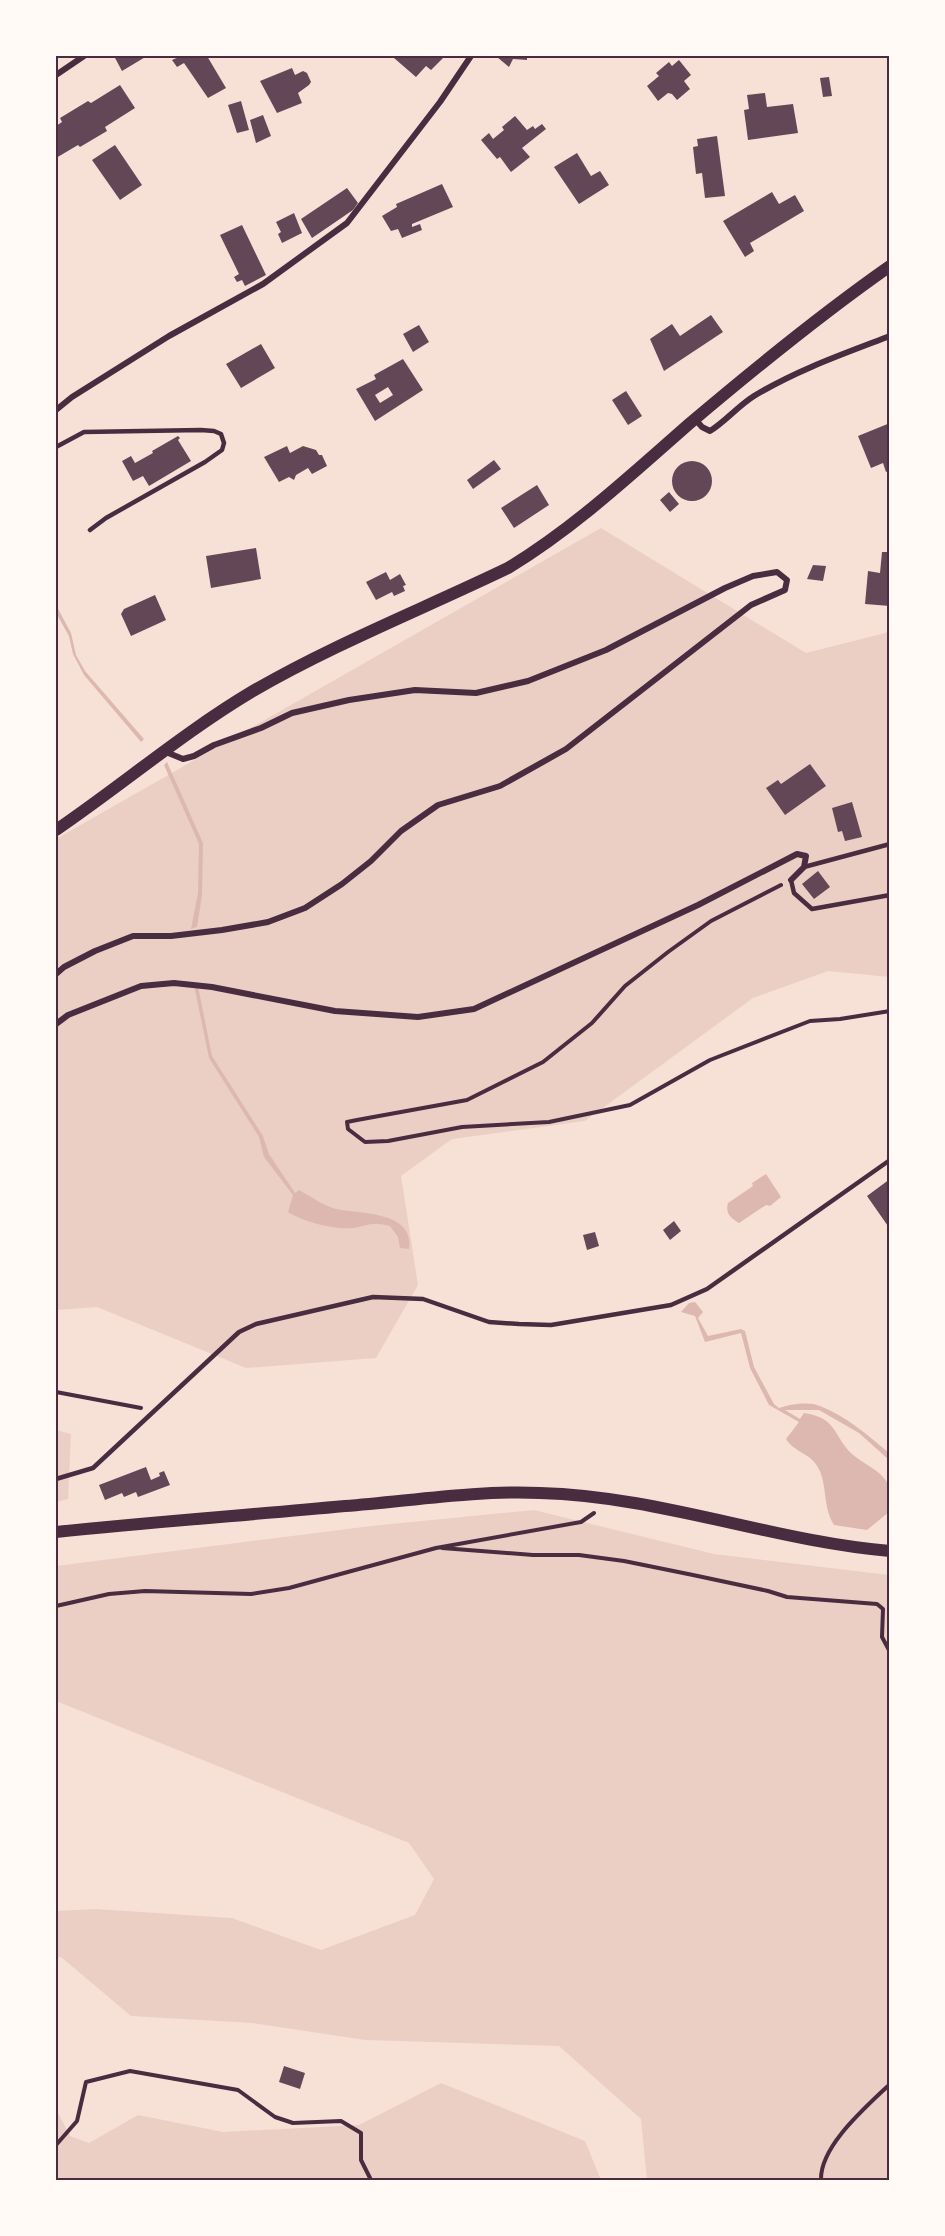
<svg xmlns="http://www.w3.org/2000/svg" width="945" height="2236" font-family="'PT Sans',sans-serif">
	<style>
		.green { fill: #ebcfc5 }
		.water { fill: #dcb8b0 }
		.building { fill: #644757; fill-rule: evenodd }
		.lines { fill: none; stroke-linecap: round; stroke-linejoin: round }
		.path { stroke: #4a2c40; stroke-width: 4 }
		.service { stroke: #4a2c40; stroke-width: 4.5 }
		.minor { stroke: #4a2c40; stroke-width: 6 }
		.secondary { stroke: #4a2c40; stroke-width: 12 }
		.neatline { fill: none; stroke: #4a2c40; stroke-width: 2 }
	</style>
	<rect width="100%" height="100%" fill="#f7e1d7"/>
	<path class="green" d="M601,528l205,125 83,-21v345l-61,-6 -75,27 -168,123 -133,18 -51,37 17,109 -42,73 -130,10 -149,-61 -41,3v-471z
		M56,1430l15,4 -3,65 -12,3z
		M534,1510l180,44 175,21v605h-242l-6,-61 -82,-73 -194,-6 -113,-17 -121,-7 -70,-59 -5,1v-47l40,-2 136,9 89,32 94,-35 19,-36 -25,-36 -353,-142v-135l315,-40z
		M441,2083l144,58 16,39h-545v-71l14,27 19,7 49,-28 85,17 136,-7z"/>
	<path class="water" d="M56,605l15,28 5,22 9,16 59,68 -3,3 -57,-67 -11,-21 -4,-18 -13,-23z
		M167,762l36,81 -1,52 -5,32 -6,2 7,-36 1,-49 -35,-79z
		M194,985l4,1 14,70 51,80 6,18 26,39 4,-3c11,6 25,16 37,19 24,5 79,2 73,40l-9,-1 -2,-11 -8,-11c-19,-5 -19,-1 -37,2 -18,2 -50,-6 -65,-16l5,-17 -29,-38 -5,-20 -50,-79z
		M766,1174l15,23 -11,9 -4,-1 -27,18c-8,-5 -14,-9 -11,-20l25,-17 -1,-3z
		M695,1302l8,10 -5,6 10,18 33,-7 4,2 9,36 20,37 5,4c12,-4 30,-7 41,-2 26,10 49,30 69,47v7l-30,-27 -40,-23h-34l15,9 4,-6c34,5 29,23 48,41 11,10 29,16 36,30 4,7 2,20 1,28l-22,18 -33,-5c-13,-21 -5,-44 -19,-62 -8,-10 -23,-13 -29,-24l13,-17 -30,-17 -19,-37 -9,-35 -36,9 -10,-26 -14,-4 8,-9z"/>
	<path class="building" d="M114,56h33l-25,15z
		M181,56h26l19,32 -18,10 -24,-35 -7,4 -5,-7z
		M396,56h49l-14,14 -5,-4 -10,11 -22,-19z
		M498,56h29v4l-14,-1 -4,8 -12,-10z
		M679,60l12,15 -7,6 6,8 -13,11 -5,-6 -4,-1 -10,8 -11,-15 12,-10 -3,-3 13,-11 3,4z
		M292,68l3,7 8,-4 4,2 4,9 -2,3 -11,8 4,10 -25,10 -17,-32z
		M829,77l3,19 -9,1 -3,-19z
		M120,85l15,23 -30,19 2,4 -27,16 -2,-2 -22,13v-32l6,-4 -2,-4 28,-17 3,2z
		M765,93l2,14 26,-3 5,29 -50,7 -4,-30 5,-1 -2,-14z
		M241,101l8,29 -12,3 -9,-28z
		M263,115l8,21 -15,7 -6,-23z
		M515,116l12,14 6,-4 2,3 7,-5 4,5 -24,19 8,9 -19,15 -11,-15 -3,2 -16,-19 8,-7 4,6 11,-9 -2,-3z
		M717,136l8,60 -20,2 -3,-25 -6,1 -3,-27 5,-1 -1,-7z
		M115,145l27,40 -22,15 -28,-40z
		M577,153l14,23 9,-5 9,14 -30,19 -25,-37z
		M442,184l11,23 -41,17v3l8,-3 2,6 -20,8 -4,-9 -7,2 -9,-15 15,-9 -1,-3z
		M347,188l11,15 -5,7 -41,28 -11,-19z
		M772,192l7,12 16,-9 9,16 -54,32 4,8 -9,6 -22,-36z
		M294,213l8,20 -20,10 -4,-9 3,-2 -5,-10z
		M242,225l24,50 -21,11 -3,-6 -5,2 -3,-5 5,-3 -19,-39z
		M711,315l12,17 -59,39 -14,-32 22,-15 8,12z
		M419,325l10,17 -16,10 -10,-18z
		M261,344l14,24 -34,20 -15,-24z
		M403,359l20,31 -48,31 -19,-32 20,-10 -2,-4zM388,387l5,8 -13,8 -5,-8z
		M626,391l16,25 -14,9 -16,-25z
		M890,423v47l-4,2 -3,-9 -12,5 -13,-32z
		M178,436l2,2 -2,2 13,21 -42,25 -6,-10 -10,5 -11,-20 9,-5 4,7 18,-10 -1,-2z
		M287,446l3,7 13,-7 13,4 3,5h3l5,11 -15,8 -4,-6 -12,7 -2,5 -5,-3 -10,5 -15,-25z
		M494,460l7,9 -28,20 -6,-9z
		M672 481a20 20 0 1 1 40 0a20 20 0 1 1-40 0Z
		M537,485l12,20 -35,23 -13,-20z
		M669,492l10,12 -9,8 -10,-12z
		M256,548l5,31 -50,9 -5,-32z
		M882,552h8v54l-25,-2 3,-33 12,2z
		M813,565l13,1 -3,15 -16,-2z
		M386,572l4,8 10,-6 6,11 -3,1 2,5 -11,5 -2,-4 -16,8 -10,-18z
		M155,595l11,25 -35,16 -10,-22 3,-5z
		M810,764l16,22 -41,29 -19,-27 12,-8 3,4z
		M852,802l10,35 -17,4 -3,-10 -4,1 -6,-24z
		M818,871l12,16 -16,12 -12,-15z
		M890,1179v50l-23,-33z
		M674,1221l7,10 -11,9 -7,-10z
		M595,1232l4,14 -12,4 -4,-15z
		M146,1467l5,13 9,-4 -1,-3 5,-2 6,14 -32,12 -2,-5 -12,5 -2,-4 -17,7 -6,-15z
		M284,2066l21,7 -5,16 -21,-7z"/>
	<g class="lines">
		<path class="path" d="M781,885l-70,36 -43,31 -43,34 -33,37 -49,39 -76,38 -110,20 -10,2 1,7 17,13 23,-1 74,-14 87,-5 81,-17 80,-45 100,-39 30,-2 50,-8
			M56,1392l85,16
			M442,1548l91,7h46l45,6 69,14 75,16 19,6 90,7 6,5 -1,28 8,15
			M56,1606l53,-12 36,-3 106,3 38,-6 147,-40 145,-26 13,-9
			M56,2145l21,-24 9,-39 44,-11 108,19 37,27 18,6 48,-2 20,12v27l10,20
			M821,2180c-1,-34 45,-73 69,-96"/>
		<path class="service" d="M56,447l28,-15 117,-2 13,1 7,3 3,9 -2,7 -17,12 -99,56 -16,12
			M804,867l86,-23
			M791,880l3,13 18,16 78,-14
			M56,1479l37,-11 146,-136 17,-8 117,-27 50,2 66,23 30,2 32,1 120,-20 36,-16 183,-129"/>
		<path class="minor" d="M56,75l28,-19
			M56,410l16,-13 97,-61 94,-52 84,-61 93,-121 31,-46
			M695,419l7,8 8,4c16,-10 28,-25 44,-35 43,-26 89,-42 136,-60
			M56,974l8,-7 31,-16 38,-15h38l51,-6 46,-8 37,-14 37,-24 29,-23 30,-30 37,-26 62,-19 66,-37 185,-144 34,-15 2,-10 -10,-8 -24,4 -28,12 -119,62 -78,31 -52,12 -61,-3 -66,10 -57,13 -31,15 -47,17 -20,11 -11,3 -17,-7
			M56,1024l12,-9 73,-29 33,-3 38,4 123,24 83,6 56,-8 224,-104 99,-51 9,2 -2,11 -13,13"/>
		<path class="secondary" d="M56,830c66,-45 128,-98 197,-139 81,-47 170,-82 255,-123 66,-40 123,-93 181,-144 65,-55 131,-109 201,-158
			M56,1532c96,-10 193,-17 289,-26 65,-5 131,-16 195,-13 119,3 232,48 350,58"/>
	</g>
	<rect width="945" height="2236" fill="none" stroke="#fffaf5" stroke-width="114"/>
	<rect x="57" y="57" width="831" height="2122" class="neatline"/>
</svg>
